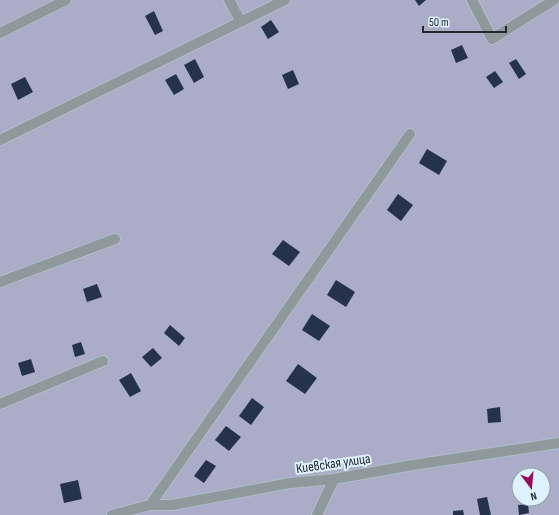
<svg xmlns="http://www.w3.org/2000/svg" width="559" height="515" font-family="'Sofia Sans Condensed',sans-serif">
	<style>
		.green { fill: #abacc7; fill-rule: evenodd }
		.building { fill: #24324b }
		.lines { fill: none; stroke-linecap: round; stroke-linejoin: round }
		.minor-casing { stroke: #aebfca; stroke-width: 12 }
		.minor { stroke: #8f989b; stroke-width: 10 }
		.labels { text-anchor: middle; stroke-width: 4; stroke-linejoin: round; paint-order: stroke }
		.street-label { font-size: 14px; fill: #232a2f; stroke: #def1fe }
	</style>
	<rect width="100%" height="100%" fill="#d1e4f1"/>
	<path class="green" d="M0,0h559v515h-559zM519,475h24v24h-24z"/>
	<path class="building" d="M415,0h11l-7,6z
		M154,11l9,20 -8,4 -10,-19z
		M271,20l8,12 -11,7 -7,-12z
		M462,45l6,13 -12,5 -5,-13z
		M195,59l9,18 -10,6 -10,-18z
		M516,59l10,15 -7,5 -10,-16z
		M293,70l6,14 -11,5 -6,-14z
		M495,71l8,11 -9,6 -8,-11z
		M176,74l8,15 -10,6 -9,-15z
		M25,77l8,15 -15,8 -7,-16z
		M427,149l20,12 -8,14 -20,-12z
		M398,194l15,11 -12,16 -14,-11z
		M283,240l17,12 -11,14 -17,-12z
		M336,280l19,12 -9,15 -19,-12z
		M97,284l5,13 -15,5 -4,-13z
		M312,314l18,12 -11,15 -17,-11z
		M170,325l15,13 -6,8 -15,-13z
		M81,342l4,12 -10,3 -3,-12z
		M153,348l9,10 -11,9 -9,-10z
		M31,359l4,13 -13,4 -4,-13z
		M298,364l19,14 -12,16 -19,-13z
		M131,373l10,18 -11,6 -11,-17z
		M252,398l12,9 -13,18 -12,-9z
		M500,407l1,15 -13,1 -1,-14z
		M226,426l15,11 -12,14 -14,-11z
		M206,460l10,6 -12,17 -10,-7z
		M78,480l4,19 -18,4 -4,-19z
		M487,497l4,18h-11l-3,-16z
		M528,504l1,9 -10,2 -1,-10z
		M463,510l1,5h-11v-4z"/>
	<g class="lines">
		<g class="minor-casing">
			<path id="minor" d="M229,0l12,22
				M472,0l20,39 62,-39
				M0,33l66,-33
				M0,140l285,-140
				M0,282l115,-43
				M0,404l103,-43
				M150,505l260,-371
				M112,515l38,-10h22l118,-22 44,-4 79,-14 146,-22
				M317,515l17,-36"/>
		</g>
		<use href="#minor" class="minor"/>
	</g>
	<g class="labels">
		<g class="street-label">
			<text transform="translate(333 463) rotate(-8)" y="5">Киевская улица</text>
		</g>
	</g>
	<g transform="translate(531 487) rotate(164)"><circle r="19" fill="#def1fe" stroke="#93a1ab"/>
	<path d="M0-3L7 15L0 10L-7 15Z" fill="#980c60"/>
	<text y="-6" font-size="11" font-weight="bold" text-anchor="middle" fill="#232a2f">N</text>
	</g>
	<path d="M423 26v6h83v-6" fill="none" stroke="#232a2f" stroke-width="2"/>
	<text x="429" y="26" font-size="12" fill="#232a2f" stroke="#def1fe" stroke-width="3" paint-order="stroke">50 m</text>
</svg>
